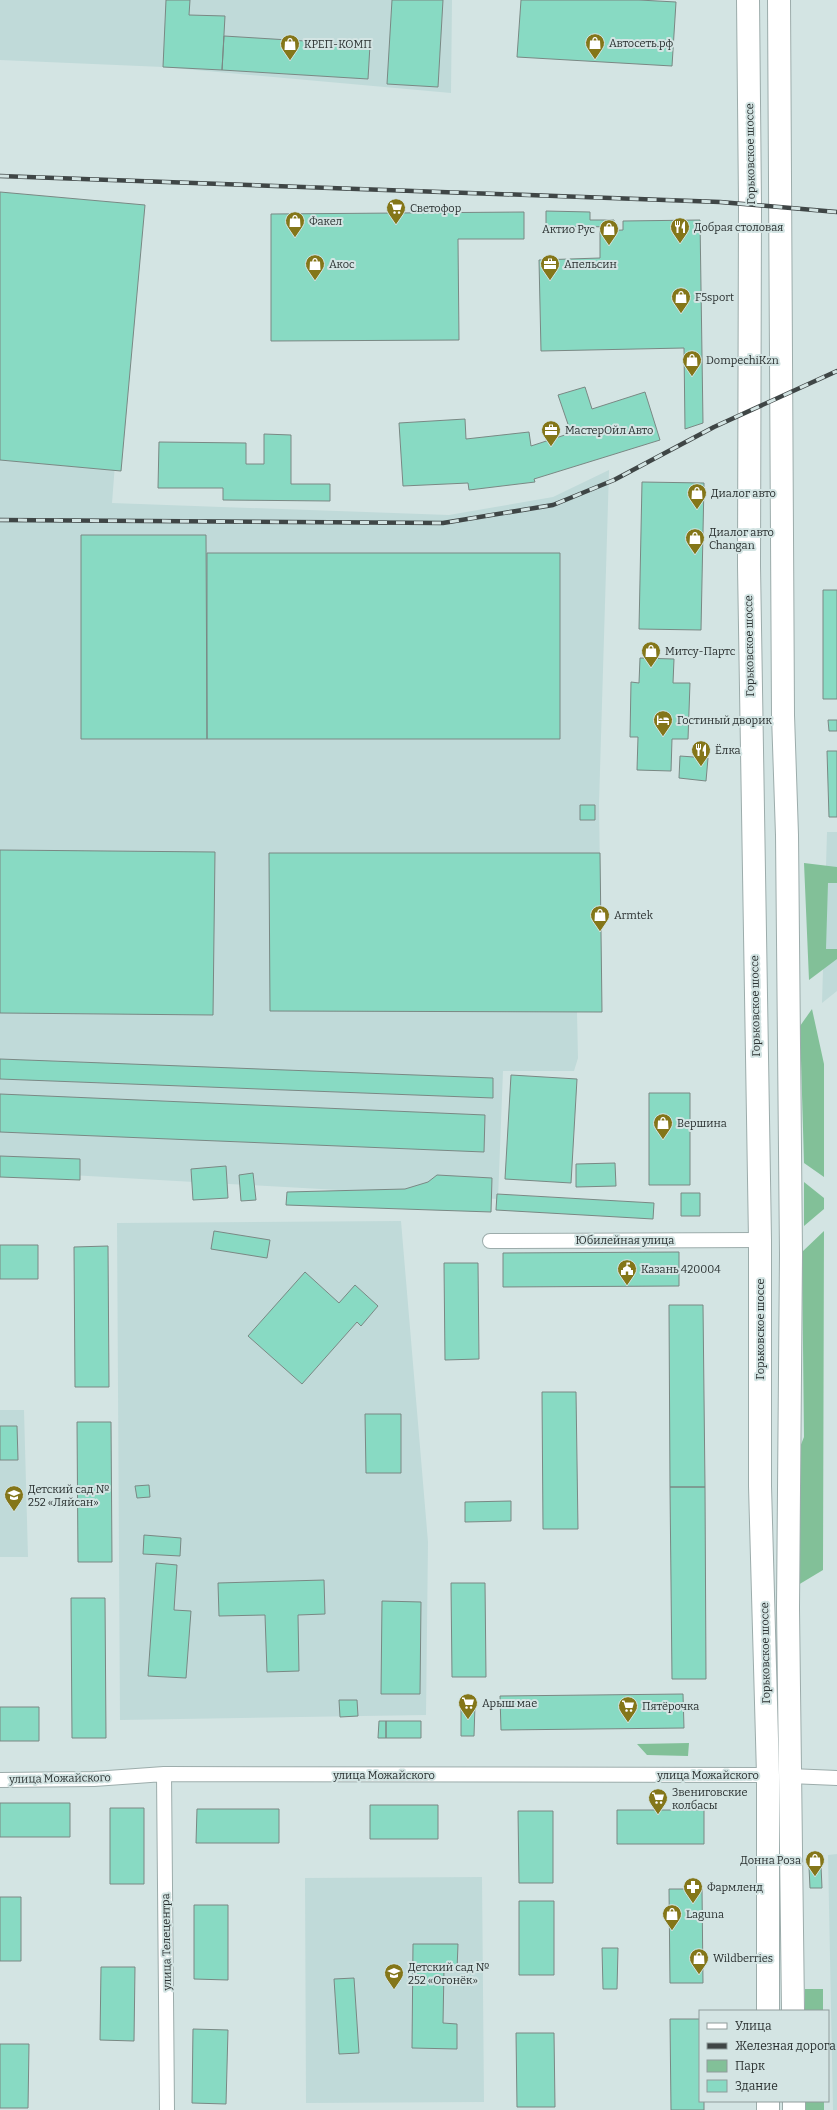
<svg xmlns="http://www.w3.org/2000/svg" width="837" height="2110" font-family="Bitter,serif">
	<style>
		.built { fill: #c0dad9 }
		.green { fill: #82c098 }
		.building { fill: #88dac3; stroke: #7a8884 }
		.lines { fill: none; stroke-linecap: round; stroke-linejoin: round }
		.minor-casing { stroke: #9cacab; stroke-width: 16 }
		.primary-casing { stroke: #9cacab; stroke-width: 24 }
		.minor { stroke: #fff; stroke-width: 14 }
		.primary { stroke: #fff; stroke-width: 22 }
		.rail-casing { stroke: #3f4646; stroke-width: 4.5 }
		.rail { stroke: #d3e4e3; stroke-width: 3; stroke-dasharray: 9; stroke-linecap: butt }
		.labels { text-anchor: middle; stroke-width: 4; stroke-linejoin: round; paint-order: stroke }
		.poi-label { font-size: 11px; fill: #2a3030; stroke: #d3e4e3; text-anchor: start }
		.street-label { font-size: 11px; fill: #2a3030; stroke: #d3e4e3 }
	</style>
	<rect width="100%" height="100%" fill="#d3e4e3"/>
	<path class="built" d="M0,0h452l-1,93 -288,-26 -163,-7z
		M0,212l134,6 -22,285 337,12 104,-18 56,-27 -10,334 3,208h-25l1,46 -4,13h-71l-5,128 -498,-28z
		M827,832h10v159l-15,12z
		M401,1221l27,321 -2,173 -306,5 -3,-497z
		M0,1410h24l4,147h-28z
		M837,1854v256h-4l-5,-255z
		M482,1877l2,225 -178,1 -1,-225z"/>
	<path class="green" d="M804,863l33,4v16h-9l-2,66h11v10l-28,21z
		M812,1009l12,55v113l-20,-14 -4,-137z
		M804,1182l20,16v11l-20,17z
		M824,1231l-1,339 -25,15v-133l6,-15 -2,-185z
		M689,1743l-1,13 -41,-1 -10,-11z
		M805,1989h18v22h-18z
		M805,2101h19v9h-19z"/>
	<path class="building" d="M166,0h24l-1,15 36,1 -3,54 -59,-3z
		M392,0h51l-5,87 -51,-3z
		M521,0h118l37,2 -4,64 -155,-9z
		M224,36l146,9 -2,34 -146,-9z
		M0,192l145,13 -24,266 -121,-11z
		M546,211l44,1v8h24v7l-68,-1z
		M524,212v27h-66l1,101 -188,1v-127z
		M700,220l3,203 -18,6 -1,-81 -143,3 -2,-91 61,-2v-27l23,-1v-9z
		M585,387l7,22 53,-17 15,48 -126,39 1,3 -66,8 -1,-7 -65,3 -4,-63 66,-4 1,20 63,-7 2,14 40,-13 -13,-38z
		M264,434l27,1v49h39v17l-107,-1v-12h-65l1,-46 87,1v21h18z
		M642,482l62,1 -3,147 -62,-1z
		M81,535h125l1,204h-126z
		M207,553h353v186h-353z
		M823,590h14v109h-14z
		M640,658l34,1 -1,24h17l-2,56h-16l-1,32 -34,-1 1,-33h-8l1,-55 8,1z
		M828,720h9v11h-8z
		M827,751h10v66h-8z
		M680,756l28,2 -2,23 -27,-3z
		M580,805h15v15h-15z
		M0,850l215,2 -2,163 -213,-2z
		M269,853h331l2,159 -332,-1z
		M0,1059l493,19v20l-493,-19z
		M511,1075l66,4 -6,104 -66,-4z
		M649,1093h41v92h-41z
		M0,1094l485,21 -1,37 -484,-20z
		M0,1156l80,3v21l-80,-3z
		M615,1163l1,23 -40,1v-23z
		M226,1166l2,32 -35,2 -2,-31z
		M253,1173l3,27 -15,1 -2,-26z
		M437,1175l55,3 -1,34 -205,-7 1,-13 118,-3 23,-7z
		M681,1193h19v23h-19z
		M497,1194l157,9 -1,16 -157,-9z
		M214,1231l56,9 -3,18 -56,-9z
		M0,1245h38v34h-38z
		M108,1246l1,141h-34l-1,-140z
		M679,1252v34l-176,1v-34z
		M444,1263h34l1,96 -34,1z
		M305,1272l34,31 16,-18 23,21 -17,20 -4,-4 -55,62 -54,-48z
		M669,1305h34l2,182h-35z
		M542,1392h34l2,137h-35z
		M365,1414h36v59h-35z
		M77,1422h34l1,140h-34z
		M0,1426h17l1,34h-18z
		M149,1485l1,12 -13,1 -2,-12z
		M670,1487h35l1,192h-34z
		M511,1501v20l-46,1v-20z
		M144,1535l37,3 -1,18 -37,-2z
		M156,1563l21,2 -3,45 17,1 -5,67 -38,-2z
		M324,1580l1,34 -27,1 1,56 -32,1 -2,-57 -46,1 -1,-33z
		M451,1583h34l1,94h-34z
		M71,1598h34l1,140h-34z
		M382,1601l39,1 -1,92h-39z
		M683,1694l1,34 -183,2 -1,-34z
		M339,1700h18l1,16 -18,1z
		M461,1704h14l-1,32h-13z
		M0,1707h39v34h-39z
		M379,1721h7v17h-8z
		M386,1721h35v17h-35z
		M0,1803h70v34h-70z
		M370,1805h68v34h-68z
		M110,1808h34v76h-34z
		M197,1809h82v34h-83z
		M617,1810h87v34h-87z
		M518,1811h35v72h-34z
		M821,1866l1,22h-12l-1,-21z
		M669,1889h33l1,94h-33z
		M0,1897h21v64h-21z
		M519,1901h35v74h-35z
		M194,1905h34v75l-34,-1z
		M413,1944h45l-1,26 -13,-1 -1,54 14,1v25l-45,-1z
		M602,1948h16l-1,41h-14z
		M101,1967h34l-1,74 -34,-1z
		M354,1978l5,75 -20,1 -5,-75z
		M670,2019h30v82h4v9h-33z
		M193,2029l35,1 -2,74 -34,-1z
		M516,2033h38l1,74h-38z
		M0,2044h29l-1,64h-28z"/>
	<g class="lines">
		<g class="minor-casing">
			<path id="minor" d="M490,1241l270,-1
				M164,1774l3,336
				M790,1776l47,2
				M0,1780l94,-1 70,-5 604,1"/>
		</g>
		<g class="primary-casing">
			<path id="primary" d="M748,0l2,204 -1,362 11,674v246l8,289v236
				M779,0l4,715 4,120 4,419 -3,354 5,403
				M768,2101v9
				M794,2101v9"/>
		</g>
		<use href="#minor" class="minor"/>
		<use href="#primary" class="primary"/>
		<g class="rail-casing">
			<path id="rail" d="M0,176l720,26 117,10
				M0,520l443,3 110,-18 61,-25 100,-53 123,-56"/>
		</g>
		<use href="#rail" class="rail"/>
	</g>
	<defs>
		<g id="shop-pin" transform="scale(1)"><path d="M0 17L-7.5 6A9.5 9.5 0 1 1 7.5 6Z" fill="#847619" stroke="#d3e4e3"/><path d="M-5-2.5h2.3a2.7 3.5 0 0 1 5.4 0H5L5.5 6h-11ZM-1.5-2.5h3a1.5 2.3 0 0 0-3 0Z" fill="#fff"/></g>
		<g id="supermarket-pin" transform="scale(1)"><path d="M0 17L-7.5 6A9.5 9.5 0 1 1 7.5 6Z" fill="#847619" stroke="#d3e4e3"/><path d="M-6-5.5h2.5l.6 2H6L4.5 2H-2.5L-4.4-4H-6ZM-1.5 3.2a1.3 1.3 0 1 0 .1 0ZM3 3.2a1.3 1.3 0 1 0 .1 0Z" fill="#fff"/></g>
		<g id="restaurant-pin" transform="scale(1)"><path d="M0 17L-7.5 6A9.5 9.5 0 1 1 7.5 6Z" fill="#847619" stroke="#d3e4e3"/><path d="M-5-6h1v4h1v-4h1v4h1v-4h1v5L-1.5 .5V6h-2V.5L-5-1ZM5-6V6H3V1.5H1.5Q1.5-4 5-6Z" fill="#fff"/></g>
		<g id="office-pin" transform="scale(1)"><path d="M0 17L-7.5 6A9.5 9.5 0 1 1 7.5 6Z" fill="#847619" stroke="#d3e4e3"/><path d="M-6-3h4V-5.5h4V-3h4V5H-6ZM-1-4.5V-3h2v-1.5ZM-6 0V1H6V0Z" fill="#fff"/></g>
		<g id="hotel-pin" transform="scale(1)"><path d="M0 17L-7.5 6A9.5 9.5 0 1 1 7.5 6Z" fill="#847619" stroke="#d3e4e3"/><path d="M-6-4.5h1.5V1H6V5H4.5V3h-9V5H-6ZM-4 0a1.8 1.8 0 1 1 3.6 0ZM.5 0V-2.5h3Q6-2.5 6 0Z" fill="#fff"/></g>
		<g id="civic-pin" transform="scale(1)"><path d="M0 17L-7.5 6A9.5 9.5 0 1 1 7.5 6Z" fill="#847619" stroke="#d3e4e3"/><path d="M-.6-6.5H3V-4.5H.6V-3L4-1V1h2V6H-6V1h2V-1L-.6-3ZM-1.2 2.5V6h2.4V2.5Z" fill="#fff"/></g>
		<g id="school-pin" transform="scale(1)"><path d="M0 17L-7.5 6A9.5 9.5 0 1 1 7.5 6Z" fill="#847619" stroke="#d3e4e3"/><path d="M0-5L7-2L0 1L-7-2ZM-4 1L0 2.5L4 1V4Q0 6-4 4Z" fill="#fff"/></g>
		<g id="pharmacy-pin" transform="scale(1)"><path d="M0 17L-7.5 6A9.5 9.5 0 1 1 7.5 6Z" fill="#847619" stroke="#d3e4e3"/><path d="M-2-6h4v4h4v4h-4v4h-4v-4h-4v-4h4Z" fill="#fff"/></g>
	</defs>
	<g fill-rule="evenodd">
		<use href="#shop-pin" x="595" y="43"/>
		<use href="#shop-pin" x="290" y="44"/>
		<use href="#supermarket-pin" x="396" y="208"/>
		<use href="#shop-pin" x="295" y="221"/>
		<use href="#restaurant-pin" x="680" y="227"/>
		<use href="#shop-pin" x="609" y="229"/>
		<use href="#shop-pin" x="315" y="264"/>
		<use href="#office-pin" x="550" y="264"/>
		<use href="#shop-pin" x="681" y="297"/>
		<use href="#shop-pin" x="692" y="360"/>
		<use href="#office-pin" x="551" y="430"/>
		<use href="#shop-pin" x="697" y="493"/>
		<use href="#shop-pin" x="695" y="538"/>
		<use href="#shop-pin" x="651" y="651"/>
		<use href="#hotel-pin" x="663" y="720"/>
		<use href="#restaurant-pin" x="701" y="750"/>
		<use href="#shop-pin" x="600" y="915"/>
		<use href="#shop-pin" x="663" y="1123"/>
		<use href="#civic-pin" x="627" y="1269"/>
		<use href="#school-pin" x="14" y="1495"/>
		<use href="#supermarket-pin" x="468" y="1703"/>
		<use href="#supermarket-pin" x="628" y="1706"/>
		<use href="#supermarket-pin" x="658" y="1798"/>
		<use href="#shop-pin" x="815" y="1860"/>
		<use href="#pharmacy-pin" x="693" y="1887"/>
		<use href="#shop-pin" x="672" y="1914"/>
		<use href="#shop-pin" x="699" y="1958"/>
		<use href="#school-pin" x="394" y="1973"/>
	</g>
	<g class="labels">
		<g class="poi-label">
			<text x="609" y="47">Автосеть.рф</text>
			<text x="304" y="48">КРЕП-КОМП</text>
			<text x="410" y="212">Светофор</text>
			<text x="309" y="225">Факел</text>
			<text x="694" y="231">Добрая столовая</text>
			<text x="595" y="233" text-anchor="end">Актио Рус</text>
			<text x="329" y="268">Акос</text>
			<text x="564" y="268">Апельсин</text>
			<text x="695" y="301">F5sport</text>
			<text x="706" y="364">DompechiKzn</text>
			<text x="565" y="434">МастерОйл Авто</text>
			<text x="711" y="497">Диалог авто</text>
			<text x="709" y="536">Диалог авто<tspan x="709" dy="13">Changan</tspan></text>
			<text x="665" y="655">Митсу-Партс</text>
			<text x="677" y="724">Гостиный дворик</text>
			<text x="715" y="754">Ёлка</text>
			<text x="614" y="919">Armtek</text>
			<text x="677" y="1127">Вершина</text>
			<text x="641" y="1273">Казань 420004</text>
			<text x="28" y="1493">Детский сад №<tspan x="28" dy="13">252 «Ляйсан»</tspan></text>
			<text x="482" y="1707">Арыш мае</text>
			<text x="642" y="1710">Пятёрочка</text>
			<text x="672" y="1796">Звениговские<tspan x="672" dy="13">колбасы</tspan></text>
			<text x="801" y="1864" text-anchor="end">Донна Роза</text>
			<text x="707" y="1891">Фармленд</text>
			<text x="686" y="1918">Laguna</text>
			<text x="713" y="1962">Wildberries</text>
			<text x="408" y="1971">Детский сад №<tspan x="408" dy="13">252 «Огонёк»</tspan></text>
		</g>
		<g class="street-label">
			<text transform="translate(750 154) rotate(-91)" y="4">Горьковское шоссе</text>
			<text transform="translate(749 646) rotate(-91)" y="4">Горьковское шоссе</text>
			<text transform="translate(755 1006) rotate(-91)" y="4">Горьковское шоссе</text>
			<text x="625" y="1244">Юбилейная улица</text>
			<text transform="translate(760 1329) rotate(-90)" y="4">Горьковское шоссе</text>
			<text transform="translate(765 1653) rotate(-91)" y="4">Горьковское шоссе</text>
			<text x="384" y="1779">улица Можайского</text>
			<text x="708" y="1779">улица Можайского</text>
			<text transform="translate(60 1778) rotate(-1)" y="4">улица Можайского</text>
			<text transform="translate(166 1942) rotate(-91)" y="4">улица Телецентра</text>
		</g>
	</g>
	<rect x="699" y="2010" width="130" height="92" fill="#d3e4e3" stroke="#8f9c9b"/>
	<rect x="707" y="2023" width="20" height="6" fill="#ffffff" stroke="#8f9c9b"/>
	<text x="735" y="2030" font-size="12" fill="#2a3030">Улица</text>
	<rect x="707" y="2043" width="20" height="6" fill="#3f4646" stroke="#8f9c9b"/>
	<text x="735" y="2050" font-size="12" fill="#2a3030">Железная дорога</text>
	<rect x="707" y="2060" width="20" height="12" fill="#82c098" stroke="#8f9c9b"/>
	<text x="735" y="2070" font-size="12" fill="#2a3030">Парк</text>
	<rect x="707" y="2080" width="20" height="12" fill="#88dac3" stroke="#8f9c9b"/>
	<text x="735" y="2090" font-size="12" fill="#2a3030">Здание</text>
</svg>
